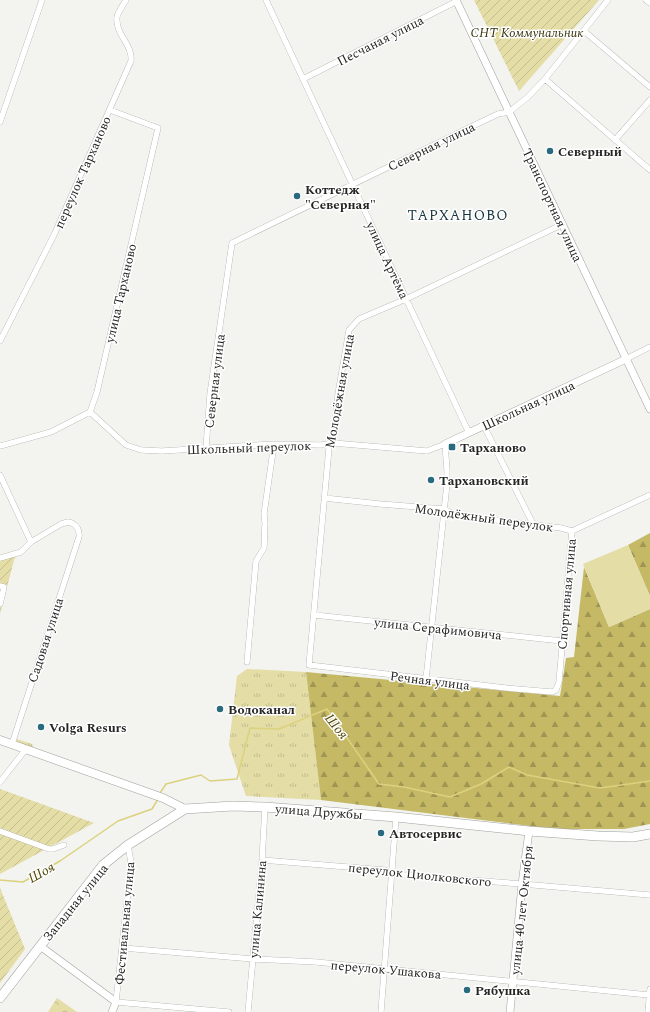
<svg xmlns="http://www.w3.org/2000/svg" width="650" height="1012" font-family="Spectral,serif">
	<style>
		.grass { fill: url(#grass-tufts) }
		.forest { fill: url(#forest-firs) }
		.park { fill: url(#park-crowns) }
		.garden { fill: url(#garden-furrows) }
		.pitch { fill: #e4dda6 }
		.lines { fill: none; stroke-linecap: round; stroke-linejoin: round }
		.stream { stroke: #dcd17d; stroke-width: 1.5 }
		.minor-casing { stroke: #a0a09d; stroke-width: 6 }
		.tertiary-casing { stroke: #a0a09d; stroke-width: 8 }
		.secondary-casing { stroke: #a0a09d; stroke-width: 9 }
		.primary-casing { stroke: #a0a09d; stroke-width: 10 }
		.minor { stroke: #fff; stroke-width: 5.5 }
		.tertiary { stroke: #fff; stroke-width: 7 }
		.secondary { stroke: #fff; stroke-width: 8 }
		.primary { stroke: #fff; stroke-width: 9 }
		.poi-dot { fill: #2a6a7f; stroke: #fff; stroke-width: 1.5 }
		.labels { text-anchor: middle; stroke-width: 3; stroke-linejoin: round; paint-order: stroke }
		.park-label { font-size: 13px; font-style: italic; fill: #3a3510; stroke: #fff }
		.street-label { font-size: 13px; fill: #252523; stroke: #fff }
		.poi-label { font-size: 13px; font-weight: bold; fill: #252523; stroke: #fff; text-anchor: start }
		.neighbourhood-label { font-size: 14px; letter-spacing: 1px; fill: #16343e; stroke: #fff }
		.water-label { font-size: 14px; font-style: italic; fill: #544c0a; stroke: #fff }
	</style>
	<defs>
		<pattern id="grass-tufts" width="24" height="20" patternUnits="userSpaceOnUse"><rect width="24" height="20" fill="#e4dda6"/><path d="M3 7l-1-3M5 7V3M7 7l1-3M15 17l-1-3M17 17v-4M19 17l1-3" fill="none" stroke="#c3be8f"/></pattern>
		<pattern id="forest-firs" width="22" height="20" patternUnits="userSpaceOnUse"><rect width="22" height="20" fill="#c5b966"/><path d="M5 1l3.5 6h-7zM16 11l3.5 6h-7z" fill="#a09654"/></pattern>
		<pattern id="park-crowns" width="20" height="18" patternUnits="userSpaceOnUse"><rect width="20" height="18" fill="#e4dda6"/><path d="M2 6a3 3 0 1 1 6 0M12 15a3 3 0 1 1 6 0" fill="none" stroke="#c3be8f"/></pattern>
		<pattern id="garden-furrows" width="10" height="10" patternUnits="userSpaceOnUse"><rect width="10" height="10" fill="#e4dda6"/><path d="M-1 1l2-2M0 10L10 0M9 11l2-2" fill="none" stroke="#c3be8f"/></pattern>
	</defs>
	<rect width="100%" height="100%" fill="#f3f3ef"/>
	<path class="grass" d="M247,669l59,3 15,128 -75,-4 -17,-51 8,-69z
		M17,739l15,5 2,4 -17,-6z"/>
	<path class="forest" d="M650,533v63l-22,-51z
		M584,567l25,60 41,-18v215l-26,5h-70l-233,-29 -15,-128 254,24 6,-38 8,-1z"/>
	<path class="park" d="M57,998l20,14h-29z"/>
	<path class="garden" d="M474,0h125l-80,91z
		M17,555l-3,5 -14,54v-54z
		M0,789l94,34 -94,51z
		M0,888l25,61 -25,34z"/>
	<path class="pitch" d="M628,545l22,51v13l-41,18 -26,-63z"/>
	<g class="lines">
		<path class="stream" d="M160,793l6,-9 35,-9 9,6 27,-2 13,-51 29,1 48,-20 52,75 25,3 46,10 31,-13 28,-17 18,8 73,13 50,-7
			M0,880l23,2 37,-21 58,-40 34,-12 6,-10"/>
		<g class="minor-casing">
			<path id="minor" d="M266,0l203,433
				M646,0l4,3
				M584,31l66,56
				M303,79l154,-78
				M545,79l105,91
				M0,122l42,-122
				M615,140l35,-40
				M563,224l-157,75 -47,20 -10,11 -11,64 -5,49 -4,5 -20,217 197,23 46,4 4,-2 3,-8 13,-151
				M0,341l54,-106 77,-174c2,-16 -16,-27 -14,-44 1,-5 6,-12 9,-17
				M626,359l24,-12
				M90,412l36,33 15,5 21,1 112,-7 47,1 12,-2 94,8 18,-7 2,26v14l-21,195
				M484,426l49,98
				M0,446l51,-14 39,-20 7,-20 61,-264 -48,-18
				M206,448l4,-54 22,-151 247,-120 19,-9 11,-2 19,-15 17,-18 63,-79
				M0,475l31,67
				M324,498l56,6 64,5 11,6 8,1 98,12 11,3
				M572,531l78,-36
				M0,558l21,-6 10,-10 30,-18 7,-2 4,1c5,3 8,7 7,14l-67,207
				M0,586l4,1 -4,17
				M314,615l248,26
				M247,662l9,-101 8,-13 1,-25 -1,-9 10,-70
				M0,782l26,-33
				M0,831l49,18h4l11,-4
				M128,845l3,18 -15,139 113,10
				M262,860l123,10 7,4 130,10 128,11
				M123,948l130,11 63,3 333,33
				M248,1012l14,-152 3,-53
				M381,1012l15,-195
				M648,1012l2,-23"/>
		</g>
		<g class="tertiary-casing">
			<path id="tertiary" d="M456,0l194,409
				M445,444l181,-85
				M40,946l76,56
				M112,1012l4,-10
				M510,1012l12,-128 7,-53"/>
		</g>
		<g class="secondary-casing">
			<path id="secondary" d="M0,740l163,58 22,11"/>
		</g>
		<g class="primary-casing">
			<path id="primary" d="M0,998l103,-133 25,-20 57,-36 48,-3 32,1 131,10 133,14 69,5 35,1 17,-3"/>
		</g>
		<use href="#minor" class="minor"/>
		<use href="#tertiary" class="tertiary"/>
		<use href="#secondary" class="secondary"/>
		<use href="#primary" class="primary"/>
	</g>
	<g class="poi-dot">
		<circle cx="550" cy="151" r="4"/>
		<circle cx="297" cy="196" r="4"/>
		<rect x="448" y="443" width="8" height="8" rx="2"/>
		<circle cx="431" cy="480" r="4"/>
		<circle cx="220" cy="709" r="4"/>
		<circle cx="41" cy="727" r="4"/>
		<circle cx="381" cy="833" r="4"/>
		<circle cx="467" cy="990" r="4"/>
	</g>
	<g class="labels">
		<g class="park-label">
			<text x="527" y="37">СНТ Коммунальник</text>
		</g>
		<g class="street-label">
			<text transform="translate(380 40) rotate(-27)" y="5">Песчаная улица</text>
			<text transform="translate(431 146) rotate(-26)" y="5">Северная улица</text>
			<text transform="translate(82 172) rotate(-66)" y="5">переулок Тарханово</text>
			<text transform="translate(553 205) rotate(65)" y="5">Транспортная улица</text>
			<text transform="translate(388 260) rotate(65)" y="5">улица Артёма</text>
			<text transform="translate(120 293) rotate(-77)" y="5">улица Тарханово</text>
			<text transform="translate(214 381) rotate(-83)" y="5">Северная улица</text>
			<text transform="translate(339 391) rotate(-80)" y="5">Молодёжная улица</text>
			<text transform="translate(528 405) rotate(-25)" y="5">Школьная улица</text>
			<text transform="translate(249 447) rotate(-2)" y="5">Школьный переулок</text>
			<text transform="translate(484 517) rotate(8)" y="5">Молодёжный переулок</text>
			<text transform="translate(566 594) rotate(-85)" y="5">Спортивная улица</text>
			<text transform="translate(438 628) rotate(6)" y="5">улица Серафимовича</text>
			<text transform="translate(45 640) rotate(-72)" y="5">Садовая улица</text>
			<text transform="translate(430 680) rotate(7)" y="5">Речная улица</text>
			<text transform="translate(319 811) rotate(4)" y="5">улица Дружбы</text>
			<text transform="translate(420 874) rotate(6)" y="5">переулок Циолковского</text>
			<text transform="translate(75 902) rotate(-51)" y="5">Западная улица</text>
			<text transform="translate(257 909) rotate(-85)" y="5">улица Калинина</text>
			<text transform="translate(521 910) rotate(-84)" y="5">улица 40 лет Октября</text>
			<text transform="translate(124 923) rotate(-85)" y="5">Фестивальная улица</text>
			<text transform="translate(386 969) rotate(5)" y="5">переулок Ушакова</text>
		</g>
		<g class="poi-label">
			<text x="558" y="156">Северный</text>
			<text x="305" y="194">Коттедж<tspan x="305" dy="15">"Северная"</tspan></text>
			<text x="460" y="452">Тарханово</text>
			<text x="439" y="485">Тархановский</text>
			<text x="228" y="714">Водоканал</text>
			<text x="49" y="732">Volga Resurs</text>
			<text x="389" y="838">Автосервис</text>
			<text x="475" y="995">Рябушка</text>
		</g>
		<g class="neighbourhood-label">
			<text x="458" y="220">ТАРХАНОВО</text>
		</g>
		<g class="water-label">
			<text transform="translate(337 726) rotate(51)" y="5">Шоя</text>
			<text transform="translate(41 872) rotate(-29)" y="5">Шоя</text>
		</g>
	</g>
</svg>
